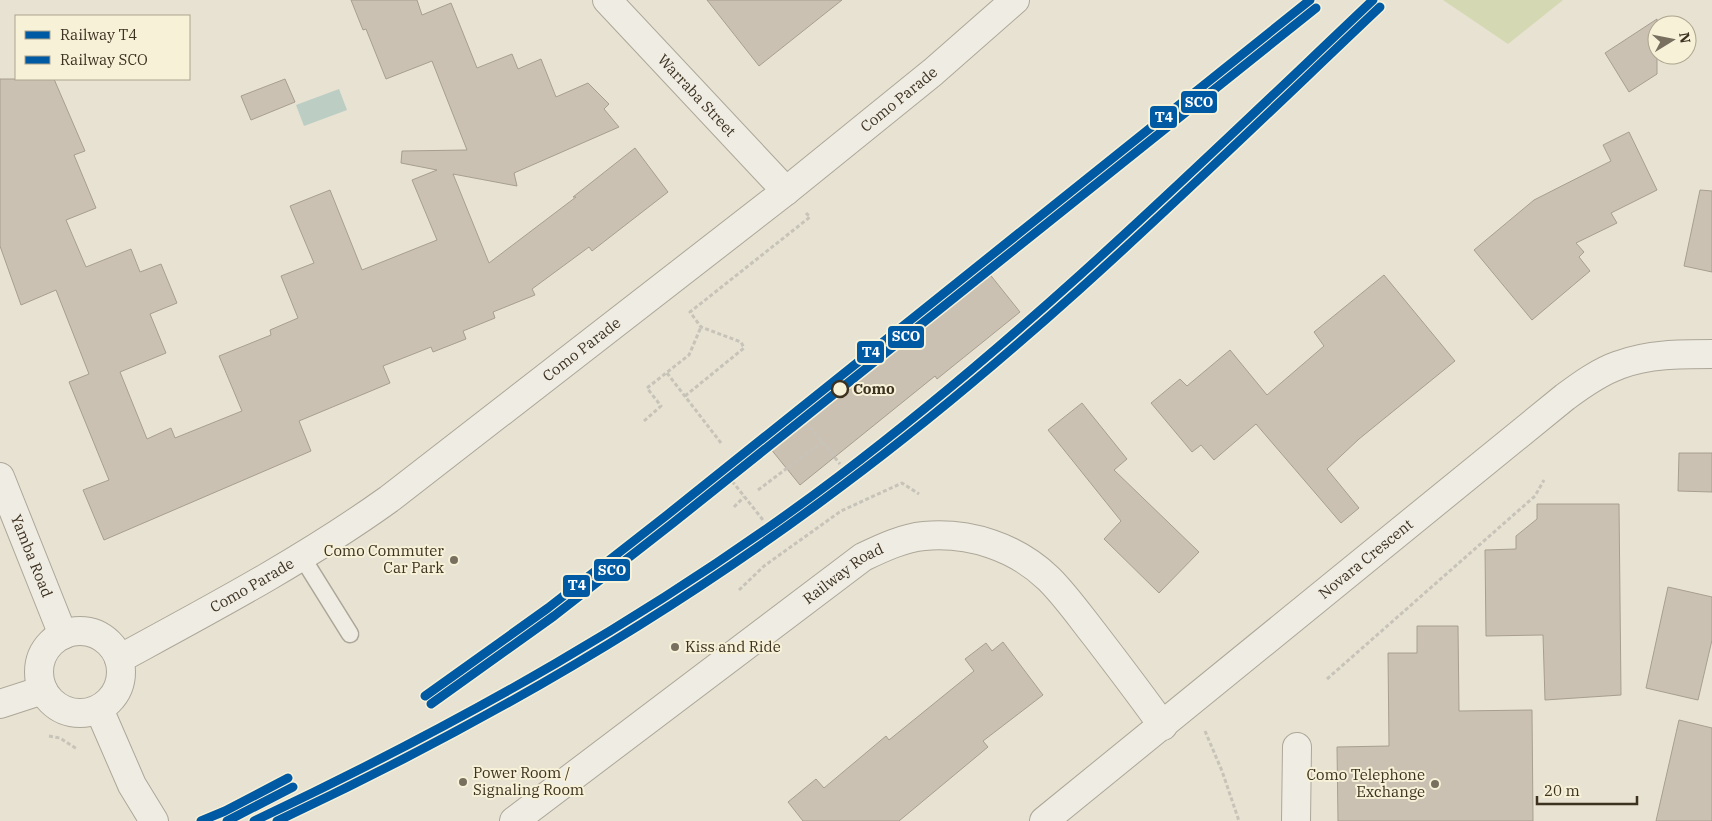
<svg xmlns="http://www.w3.org/2000/svg" width="1712" height="821" font-family="'IBM Plex Serif',serif">
	<style>
		.green { fill: #d4d8b3 }
		.water { fill: #bccdc4 }
		.building { fill: #cbc1b2; stroke: #a89e90 }
		.lines { fill: none; stroke-linecap: round; stroke-linejoin: round }
		.service-casing { stroke: #ada799; stroke-width: 19 }
		.minor-casing { stroke: #ada799; stroke-width: 30 }
		.tertiary-casing { stroke: #ada799; stroke-width: 30 }
		.path { stroke: #c8c3b9; stroke-width: 3; stroke-dasharray: 4 2.5; stroke-linecap: butt }
		.service { stroke: #efece3; stroke-width: 16 }
		.minor { stroke: #efece3; stroke-width: 28 }
		.tertiary { stroke: #efece3; stroke-width: 28 }
		.rail-1-casing { stroke: #f7f1d8; stroke-width: 12 }
		.rail-2-casing { stroke: #f7f1d8; stroke-width: 12 }
		.rail-1 { stroke: #005aa3; stroke-width: 9 }
		.rail-2 { stroke: #005aa3; stroke-width: 9 }
		.stop-dot { fill: #f7f1d8; stroke: #3d3120; stroke-width: 2.5 }
		.poi-dot { fill: #786f5e; stroke: #f7f1d8; stroke-width: 2 }
		.labels { text-anchor: middle; stroke-width: 4; stroke-linejoin: round; paint-order: stroke }
		.street-label { font-size: 15px; fill: #3d3120; stroke: #f7f1d8 }
		.stop-label { font-size: 15px; font-weight: bold; fill: #3d3120; stroke: #f7f1d8; text-anchor: start }
		.poi-label { font-size: 15px; fill: #3d3120; stroke: #f7f1d8; text-anchor: end }
		.line-badge { stroke: #f7f1d8; stroke-width: 2 }
		.badge-label { font-size: 14px; text-anchor: middle; font-weight: bold; fill: #fff }
	</style>
	<rect width="100%" height="100%" fill="#e7e2d1"/>
	<path class="green" d="M1443,0h120l-55,44z"/>
	<path class="water" d="M339,89l8,21 -43,16 -8,-21z"/>
	<path class="building" d="M351,0h66l5,15 29,-12 26,65 35,-14 6,15 23,-10 15,38 32,-14 21,21 -5,5 15,18 -105,46 3,13 -64,-12 36,89 87,-66h-3l62,-49 33,44 -76,59 -3,-4 -57,42 3,6 -42,17 2,6 -32,13 3,8 -33,13 -2,-5 -48,19 7,17 -91,38 12,30 -207,89 -21,-50 26,-10 -40,-98 20,-8 -33,-84 -35,15 -21,-59v-167h54l31,72 -11,4 22,53 -30,12 20,47 45,-18 9,23 21,-8 16,39 -27,11 16,39 -46,19 27,67 24,-11 4,10 67,-27 -23,-55 52,-21 -1,-5 28,-12 -17,-42 33,-13 -24,-57 40,-16 32,80 75,-30 -25,-60 25,-10 -36,-7 1,-12 65,-1 -35,-89 -46,18 -20,-50 -3,1z
		M707,0h135l-83,66z
		M1657,19v55l-28,18 -24,-39z
		M285,79l10,23 -44,18 -10,-24z
		M1629,132l28,58 -46,23 6,10 -41,20 8,9 -5,5 11,14 -58,49 -58,-70 60,-50 77,-39 -8,-16z
		M1700,190l12,1v81l-28,-6z
		M988,272l32,40 -83,67 -2,-3 -135,109 -30,-37 136,-108 -1,-2z
		M1384,275l71,86 -96,78 -32,30 32,39 -18,15 -85,-99 -42,36 -13,-15 -9,7 -41,-49 29,-24 7,7 43,-36 37,45 57,-49 -10,-14z
		M1082,403l45,56 -13,11 85,82 -40,41 -55,-54 17,-18 -73,-91z
		M1679,453h33v39l-34,-1z
		M1537,504h82l2,191 -76,5 -2,-65 -57,1 -1,-86 31,-1v-13l21,-17z
		M1668,587l44,10v43l-14,60 -52,-12z
		M1417,626h41l1,85 73,-1 1,111h-195l-1,-74 52,-1 -1,-93h29z
		M1003,642l40,53 -60,46 5,6 -89,74h-96l-15,-19 28,-23 8,9 62,-52 3,4 85,-69 -9,-12 21,-16 6,8z
		M1679,720l33,8v93h-56z"/>
	<g class="lines">
		<g class="service-casing">
			<path id="service" d="M302,557l48,77"/>
		</g>
		<g class="minor-casing">
			<g id="minor">
				<path id="s1" d="M607,0l179,191"/>
				<path id="s2" d="M119,659c92,-50 185,-99 270,-160l397,-308 147,-119 82,-72"/>
				<path d="M0,704l43,-14"/>
				<path d="M1296,821l1,-74"/>
			</g>
		</g>
		<g class="tertiary-casing">
			<g id="tertiary">
				<path id="s3" d="M0,477l63,158"/>
				<circle cx="80" cy="672" r="41"/>
				<path d="M99,709l33,76 22,36"/>
				<path id="s4" d="M514,821l349,-264c19,-9 40,-19 61,-21 46,-4 92,11 125,43 17,17 31,37 46,56 23,30 46,60 68,91"/>
				<path id="s5" d="M1044,821l521,-424c16,-12 34,-25 54,-32 29,-11 62,-11 93,-11"/>
			</g>
		</g>
		<path class="path" d="M667,373l54,70
			M685,396l59,-48 -3,-6 -40,-15 -11,-15 120,-95 -4,-4
			M802,417l38,47
			M644,421l17,-15 -14,-18 42,-33 12,-28
			M728,476l35,44
			M758,490l64,-48
			M734,507l10,-10
			M739,590l25,-24 77,-55 61,-28 17,11
			M1327,679l208,-183 9,-16
			M1205,731l17,40 17,50
			M49,736l11,2 17,11"/>
		<use href="#service" class="service"/>
		<use href="#minor" class="minor"/>
		<use href="#tertiary" class="tertiary"/>
		<g class="rail-1-casing">
			<path id="rail-1" d="M425,696l123,-88 119,-93 643,-515
				M201,821l24,-10 63,-33
				M254,821c205,-97 404,-208 585,-345 190,-144 361,-312 534,-476"/>
		</g>
		<g class="rail-2-casing">
			<path id="rail-2" d="M431,704l123,-88 119,-93 643,-515
				M227,821l66,-34
				M277,821c199,-93 390,-203 565,-335 193,-144 364,-314 538,-479"/>
		</g>
		<use href="#rail-1" class="rail-1"/>
		<use href="#rail-2" class="rail-2"/>
	</g>
	<circle class="stop-dot" cx="840" cy="389" r="8"/>
	<g class="poi-dot">
		<circle cx="454" cy="560" r="5"/>
		<circle cx="675" cy="647" r="5"/>
		<circle cx="463" cy="782" r="5"/>
		<circle cx="1435" cy="784" r="5"/>
	</g>
	<g class="labels">
		<g class="street-label">
			<text dy="5" stroke="none"><textPath href="#s1" startOffset="131">Warraba Street</textPath></text>
			<text dy="5" stroke="none"><textPath href="#s2" startOffset="962">Como Parade</textPath></text>
			<text dy="5" stroke="none"><textPath href="#s2" startOffset="558">Como Parade</textPath></text>
			<text dy="5" stroke="none"><textPath href="#s3" startOffset="85">Yamba Road</textPath></text>
			<text dy="5" stroke="none"><textPath href="#s5" startOffset="415">Novara Crescent</textPath></text>
			<text dy="5" stroke="none"><textPath href="#s4" startOffset="412">Railway Road</textPath></text>
			<text dy="5" stroke="none"><textPath href="#s2" startOffset="152">Como Parade</textPath></text>
		</g>
		<g class="stop-label">
			<text x="853" y="394">Como</text>
		</g>
		<g class="poi-label">
			<text x="444" y="556">Como Commuter<tspan x="444" dy="17">Car Park</tspan></text>
			<text x="685" y="652" text-anchor="start">Kiss and Ride</text>
			<text x="473" y="778" text-anchor="start">Power Room /<tspan x="473" dy="17">Signaling Room</tspan></text>
			<text x="1425" y="780">Como Telephone<tspan x="1425" dy="17">Exchange</tspan></text>
		</g>
	</g>
	<g class="line-badge">
		<rect x="1180" y="90" width="38" height="24" rx="5" fill="#005aa3"/>
		<rect x="1149" y="105" width="29" height="24" rx="5" fill="#005aa3"/>
		<rect x="887" y="325" width="38" height="24" rx="5" fill="#005aa3"/>
		<rect x="856" y="340" width="29" height="24" rx="5" fill="#005aa3"/>
		<rect x="593" y="558" width="38" height="24" rx="5" fill="#005aa3"/>
		<rect x="562" y="574" width="29" height="24" rx="5" fill="#005aa3"/>
	</g>
	<g class="badge-label">
		<text x="1199" y="107">SCO</text>
		<text x="1164" y="122">T4</text>
		<text x="906" y="341">SCO</text>
		<text x="871" y="357">T4</text>
		<text x="612" y="575">SCO</text>
		<text x="577" y="590">T4</text>
	</g>
	<rect x="15" y="15" width="175" height="65" fill="#f7f1d8" stroke="#ada48e"/>
	<rect x="25" y="31" width="25" height="8" fill="#005aa3" stroke="#ada48e"/>
	<text x="60" y="40" font-size="15" fill="#3d3120">Railway T4</text>
	<rect x="25" y="56" width="25" height="8" fill="#005aa3" stroke="#ada48e"/>
	<text x="60" y="65" font-size="15" fill="#3d3120">Railway SCO</text>
	<g transform="translate(1672 40) rotate(80)"><circle r="24" fill="#f7f1d8" stroke="#ada48e"/>
	<path d="M0-4L9 19L0 12L-9 19Z" fill="#786f5e"/>
	<text y="-8" font-size="14" font-weight="bold" text-anchor="middle" fill="#3d3120">N</text>
	</g>
	<path d="M1537 796v8h100v-8" fill="none" stroke="#3d3120" stroke-width="2.5"/>
	<text x="1544" y="796" font-size="15" fill="#3d3120" stroke="#f7f1d8" stroke-width="4" paint-order="stroke">20 m</text>
</svg>
